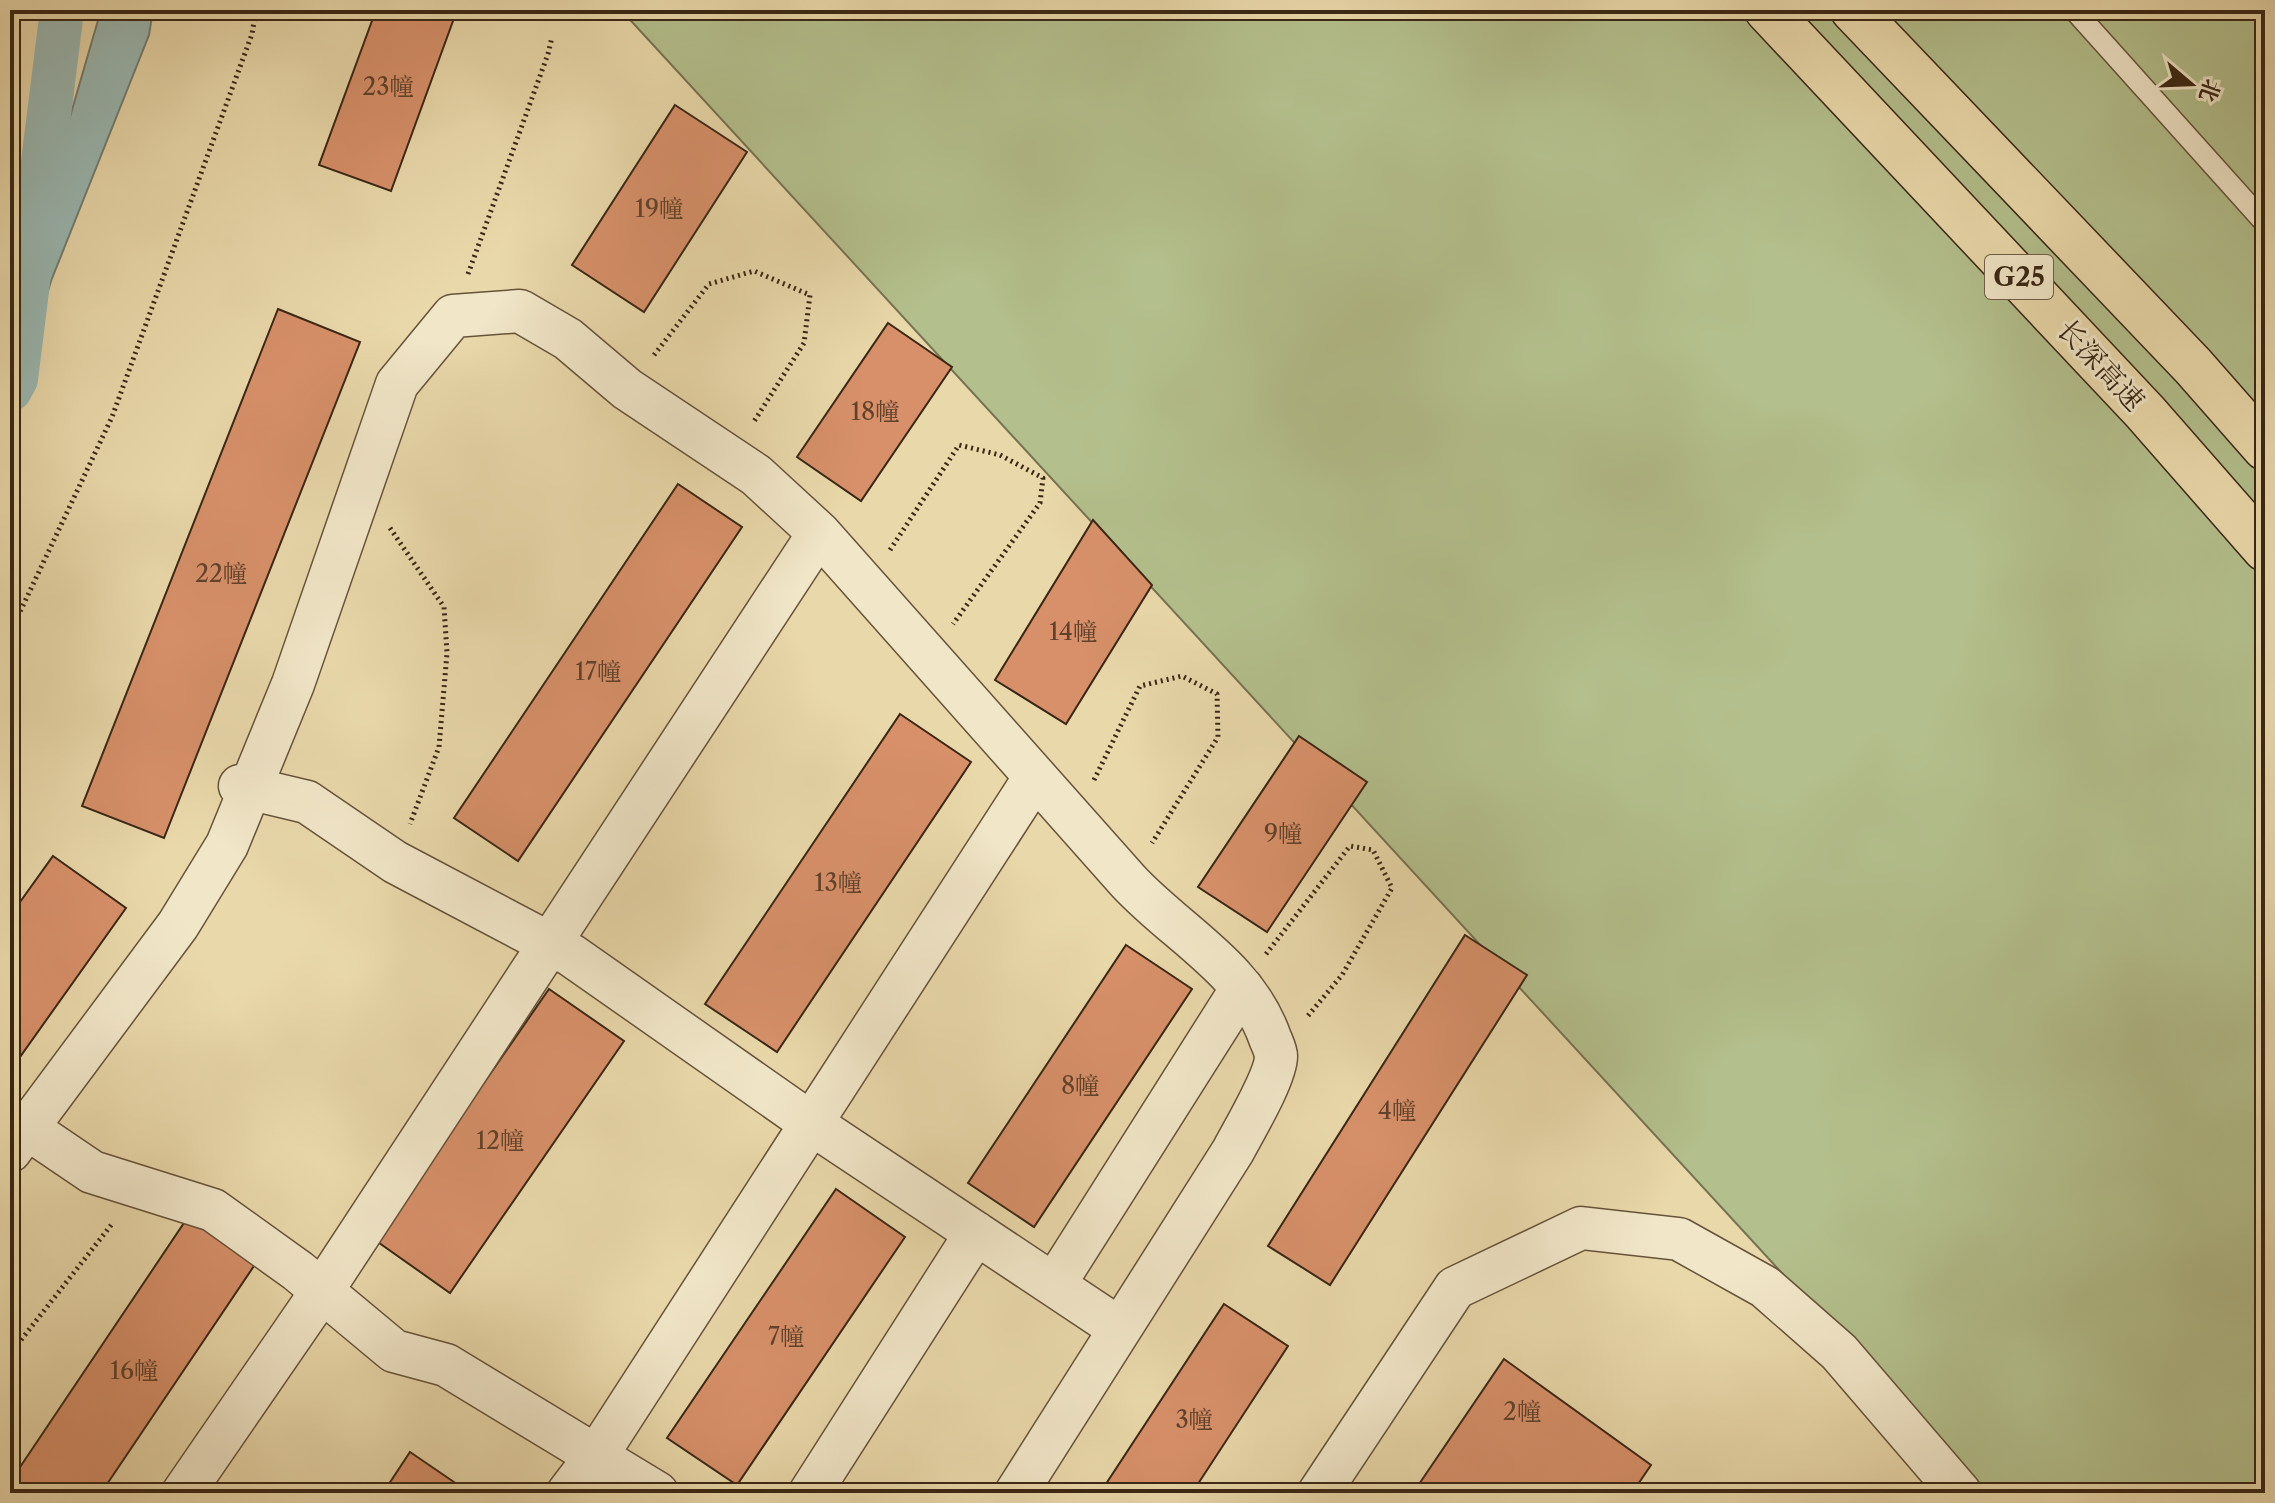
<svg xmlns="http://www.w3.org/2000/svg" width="2275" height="1503" font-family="'Libre Caslon Text','Noto Serif SC',serif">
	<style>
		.green { fill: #b3bf8c; stroke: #767350; stroke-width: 2 }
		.water { fill: #9ab8b2; stroke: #747e73; stroke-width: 2 }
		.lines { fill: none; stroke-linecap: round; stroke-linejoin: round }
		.canal { stroke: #9ab8b2; stroke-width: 44 }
		.building { fill: #d7906a; stroke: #3a2714; stroke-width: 2 }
		.service-casing { stroke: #66533a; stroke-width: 23 }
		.minor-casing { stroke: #66533a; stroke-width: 45 }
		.motorway-casing { stroke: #3a2714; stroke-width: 47 }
		.path { stroke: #3a2714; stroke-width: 5; stroke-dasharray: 2 4; stroke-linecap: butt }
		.service { stroke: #f1e6c8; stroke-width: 20 }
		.minor { stroke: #f1e6c8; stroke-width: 42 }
		.motorway { stroke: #e9d8aa; stroke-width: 44 }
		.labels { text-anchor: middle; stroke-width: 6; stroke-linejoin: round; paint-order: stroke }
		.number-label { font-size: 24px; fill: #61412a }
		.shield { fill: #f1e6c8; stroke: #71604a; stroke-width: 2 }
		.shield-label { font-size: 26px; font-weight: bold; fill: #3a2714 }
		.street-label { font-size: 28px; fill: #3a2714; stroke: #f1e6c8 }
	</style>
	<rect width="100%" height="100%" fill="#e9d8aa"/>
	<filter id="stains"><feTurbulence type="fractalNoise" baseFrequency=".0025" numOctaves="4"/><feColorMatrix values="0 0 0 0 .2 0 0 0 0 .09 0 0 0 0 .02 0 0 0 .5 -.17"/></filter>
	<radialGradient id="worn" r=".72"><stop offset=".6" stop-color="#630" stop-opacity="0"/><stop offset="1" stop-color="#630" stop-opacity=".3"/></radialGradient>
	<path class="green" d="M621,10h1644v1483h-281z"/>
	<path class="water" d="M101,10h52l-4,25 -98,246 -18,61 -23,51v-98l37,-99z"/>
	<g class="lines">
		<path class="canal" d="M10,390l6,-11 46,-369"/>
	</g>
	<path class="building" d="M376,10h81l-66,181 -72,-26z
		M675,105l72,47 -103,160 -72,-47z
		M278,309l82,33 -196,496 -82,-32z
		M888,323l64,44 -91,134 -64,-44z
		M678,484l64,43 -224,334 -64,-43z
		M1093,520l59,65 -86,139 -71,-44z
		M900,714l71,48 -194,290 -72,-48z
		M1299,736l68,46 -100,150 -69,-45z
		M53,856l73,52 -116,163v-155z
		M1465,935l62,40 -197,310 -62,-39z
		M1126,945l66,44 -158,238 -66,-44z
		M549,989l75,52 -174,252 -75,-53z
		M836,1189l69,48 -168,248 -70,-47z
		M190,1214l68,46 -157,233h-91v-11z
		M1224,1304l64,42 -96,147h-92z
		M1504,1359l147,106 -19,28h-219z
		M410,1452l60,41h-87z"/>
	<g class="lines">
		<g class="service-casing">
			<path id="service" d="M2074,10l191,213"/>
		</g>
		<g class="minor-casing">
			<path id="minor" d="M240,786l67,16 88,60 176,93 241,169 308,205
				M27,1128l65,44 121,38 85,61 96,80 52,14 211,128
				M10,1151l168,-226 49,-80 66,-161 104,-300 56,-68 67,-5 48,28 59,50 129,86 63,58 309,348c49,53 117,86 142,157 2,5 6,13 6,18 0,21 -32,74 -43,95l-217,342
				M1054,1285l188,-297
				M183,1493l139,-202 497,-758
				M568,1493l29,-38 438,-678
				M810,1493l166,-260
				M1319,1493l136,-205 126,-60 98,11 86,48 74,65 121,141"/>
		</g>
		<g class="motorway-casing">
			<path id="motorway" d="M1767,10l378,402 120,137
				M1853,10l340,356 72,82"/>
		</g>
		<path class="path" d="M468,274l80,-220 4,-17
			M654,355l55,-71 45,-13 56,24 -6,48 -51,80
			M390,528l54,79 3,46 -8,94 -29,77
			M890,550l69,-105 41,10 43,23 -3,25 -87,121
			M10,633l102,-216 140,-383 4,-24
			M1094,780l46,-94 42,-10 35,18 1,43 -66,106
			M1266,954l84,-108 23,4 19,38 -50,87 -35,42
			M10,1354l102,-130"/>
		<use href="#service" class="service"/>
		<use href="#minor" class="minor"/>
		<use href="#motorway" class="motorway"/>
	</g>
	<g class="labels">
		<g class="number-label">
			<text x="388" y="95">23幢</text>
			<text x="659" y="217">19幢</text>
			<text x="875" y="420">18幢</text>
			<text x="221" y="582">22幢</text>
			<text x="1073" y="640">14幢</text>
			<text x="598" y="680">17幢</text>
			<text x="1283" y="842">9幢</text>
			<text x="838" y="891">13幢</text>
			<text x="1080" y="1094">8幢</text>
			<text x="1397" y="1119">4幢</text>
			<text x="500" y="1149">12幢</text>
			<text x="786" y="1345">7幢</text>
			<text x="134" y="1379">16幢</text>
			<text x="1522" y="1420">2幢</text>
			<text x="1194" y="1428">3幢</text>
		</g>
		<rect class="shield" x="1985" y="255" width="68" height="44" rx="6"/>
		<g class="shield-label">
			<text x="2019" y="286">G25</text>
		</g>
		<g class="street-label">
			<text transform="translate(2101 365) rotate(47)" y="10">长深高速</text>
		</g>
	</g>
	<rect width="2275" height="1503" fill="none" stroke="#e9d8aa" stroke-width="40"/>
	<rect x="12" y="12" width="2251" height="1479" fill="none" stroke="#3a2714" stroke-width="4"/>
	<rect x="20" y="20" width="2235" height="1463" fill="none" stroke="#3a2714" stroke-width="2"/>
	<g transform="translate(2191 84) rotate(109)" stroke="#f1e6c8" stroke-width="6" paint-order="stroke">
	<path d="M0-6L14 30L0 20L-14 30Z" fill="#3a2714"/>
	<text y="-12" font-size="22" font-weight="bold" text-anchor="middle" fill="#3a2714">北</text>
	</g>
	<rect width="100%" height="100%" filter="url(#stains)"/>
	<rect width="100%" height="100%" fill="url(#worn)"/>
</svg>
